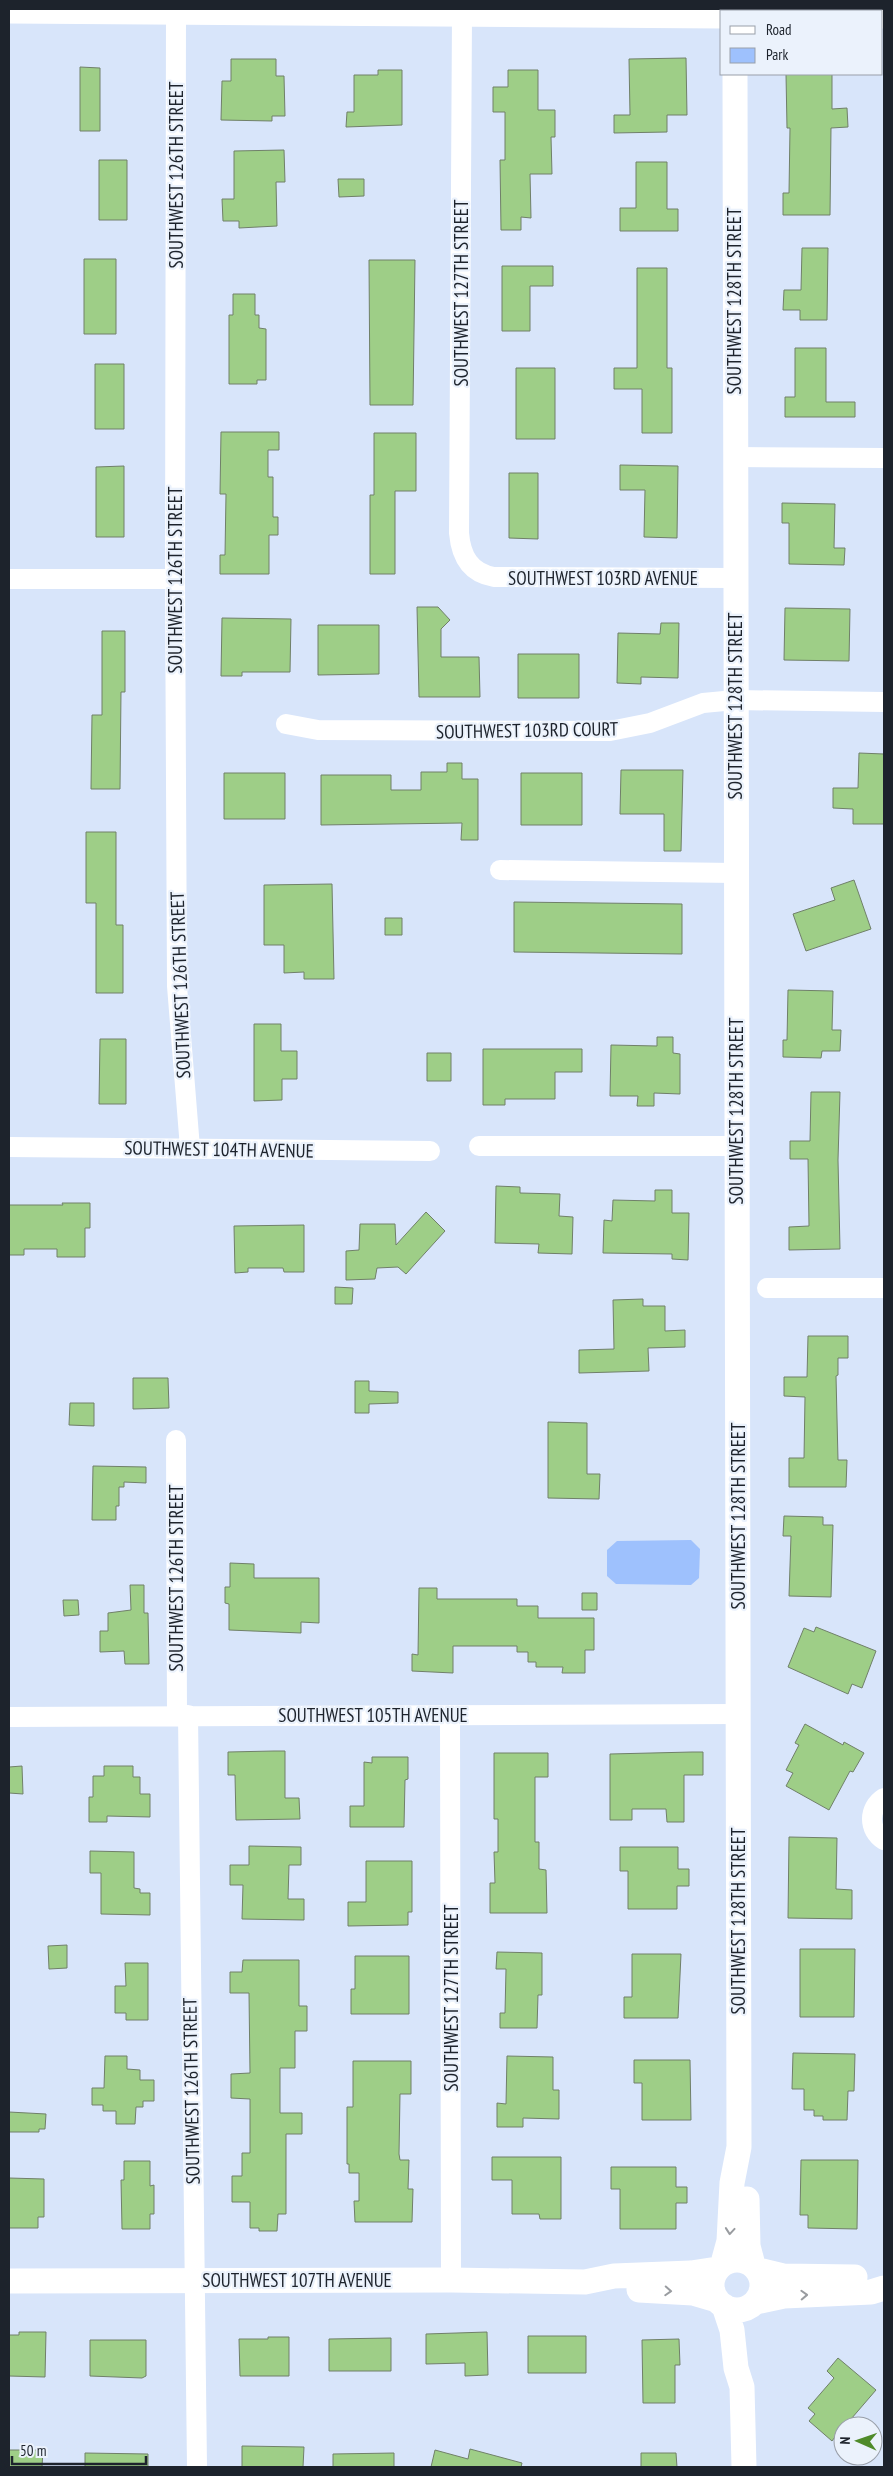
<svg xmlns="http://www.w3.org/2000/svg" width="893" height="2476" font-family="'PT Sans Narrow',sans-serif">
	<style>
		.green { fill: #9ec1fd }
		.building { fill: #9ece87; stroke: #708069 }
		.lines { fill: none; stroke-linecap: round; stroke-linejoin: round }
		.minor { stroke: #fff; stroke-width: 20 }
		.tertiary { stroke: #fff; stroke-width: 25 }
		.oneway { stroke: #999ca0 }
		.labels { text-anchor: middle; stroke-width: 4.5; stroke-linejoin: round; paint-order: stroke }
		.street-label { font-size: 19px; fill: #1d232c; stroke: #ebf2fc }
	</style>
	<rect width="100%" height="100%" fill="#d8e5fa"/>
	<path class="green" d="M691,1540l9,9 -1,29 -8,7 -75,-1 -9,-8v-26l10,-9z"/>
	<path class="building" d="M686,58l1,57h-20v17l-53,1v-18h16l-1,-56z
		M231,59h45v17h8l1,40h-13v5l-51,-1 1,-39h9z
		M80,67l20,1v63h-20z
		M378,70h24v55l-56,2 1,-15h7v-37h24z
		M508,70h30v40h17v27h-4l1,37h-22l1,44 -10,-1v13h-20l-1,-70h5v-48h-12v-25h15z
		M786,74h46v35l15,-1 1,19 -17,1 -1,87h-47v-22h6l1,-65h-3z
		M284,150l1,32h-9l1,44 -38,2v-7h-16l-1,-22h12v-48z
		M99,160h28v60h-28z
		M636,162h31v47h11v22h-58v-23h16z
		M338,179h26v17l-25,1z
		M802,248h26l-1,72h-27v-10h-17l1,-20h17z
		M84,259h32v75h-32z
		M369,260h46l-2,145h-43z
		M502,266h51v20h-23v45h-28z
		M637,268h30v100h5v65h-30v-44h-28v-21h23z
		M233,294h22v21h4v13l7,1v51h-9v4h-28v-69h4z
		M795,348h31v54h29v15h-70v-20h10z
		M95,364h29v65h-29z
		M516,368h39v71h-39z
		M221,432h58v18h-11v27h5v40h5v18h-9v39h-49v-19h5l1,-61h-6z
		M374,433h42v58h-21v83h-25v-79h4z
		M620,465l58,1 -1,72 -33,-1 1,-47h-25z
		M124,466v71h-28v-70z
		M509,473h29v66l-29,-1z
		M782,503l53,1 -1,44h11l-1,17 -55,-1v-41h-7z
		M417,607h21l12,13 -9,9v28h38l1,40h-61z
		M785,608l65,1 -1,52 -65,-1z
		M222,618l69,1 -1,53h-48v4h-21z
		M661,623h18l-1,55 -37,-1v7l-24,-1 1,-50 42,1z
		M318,625h61v49l-61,1z
		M102,631h23v61h-4l-1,97h-29l1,-74h10z
		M518,654h61v44h-61z
		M859,753l25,1v70h-31v-15l-20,-1v-20h25z
		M447,763h15v16h16v61h-17l1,-17 -141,2v-50h70v15h30v-18h26z
		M621,770h62l-2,81h-17v-37h-44z
		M224,773h61v46h-61z
		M521,773h61v52h-61z
		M86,832h30v93h7v68h-27v-90h-10z
		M854,880l17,49 -65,22 -13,-37 42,-14 -4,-12z
		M332,884l2,95h-30v-7l-20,1v-28h-20v-60z
		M514,902l168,2v50l-168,-2z
		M385,918h17v17h-17z
		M788,990l45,1 -1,39h9l-1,21h-18l-1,7 -38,-1v-17h4z
		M254,1024h27v27h16v28h-15v21l-28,1z
		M657,1037h16v16l7,1v40l-26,-1v13h-17l1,-10h-28l1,-51 46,1z
		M100,1039h26v65h-27z
		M483,1049h99v23h-27v27h-50v6h-22z
		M427,1053h24v28h-24z
		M811,1092h29l-2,68 2,89 -51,1v-23l20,-1 -1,-67h-18v-18h20z
		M496,1186l24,1v6l40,1 -1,22 14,1 -1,37 -34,-1 1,-9 -44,-1z
		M655,1190h17v23h17l-1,47 -16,-1v-5l-69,-1 1,-33 8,1 1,-21 42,1z
		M62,1203h28v25h-5v29h-28v-8h-33v6h-15v-50h54z
		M426,1212l19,19 -39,43 -8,-7 -21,1 -2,11 -29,1v-29l13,-1 1,-26h35l1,21z
		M304,1225v47h-20l-1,-4h-35v4l-13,1 -1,-47z
		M335,1287l18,1 -1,16h-17z
		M643,1299v7h22v25l20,-1v17l-37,1 1,23 -70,2v-23l35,-1 -1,-49z
		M808,1336h40v22h-10v17l-2,1 2,84h9l-1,27h-57v-29h15l1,-61 -21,-1v-19h23z
		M133,1378h35l1,30 -36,1z
		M355,1381h14v10l29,1v11l-29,1v9h-14z
		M70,1403h24v23l-25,-1z
		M548,1422l39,1v51h13l-1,25 -51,-1z
		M93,1466l53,1v16l-22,-1v5h-5v19h-3v14h-24z
		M784,1516l39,1v8h10l-2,72 -42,-1 2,-60h-8z
		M230,1563l24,1v14h65v45l-18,-1v11l-72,-3v-26l-4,-1v-16h5z
		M130,1585h14v28h4l1,51h-24l-1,-13 -24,1v-21h8v-18l23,-3z
		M419,1588h18v11h80v7h21v12h56v32h-9v23h-23l1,-6h-27v-5h-8v-10h-11v-6h-64v27l-41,-2v-17l6,1z
		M582,1593h15v17h-15z
		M63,1600h15l1,15 -15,1z
		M816,1627l60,24 -14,37 -10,-4 -4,10 -60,-27 16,-39 10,4z
		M805,1724l38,21 1,-3 20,11 -11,19 -3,-1 -21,39 -43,-24 7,-13 -7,-3 13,-25 -4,-2z
		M274,1751h11v47h14l1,21 -64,1 -1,-45h-7v-23z
		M692,1752h11v23h-19v47h-17l-1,-13h-34v11h-22v-66z
		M494,1753h54v24h-13v65h4v27l7,1 1,43h-57v-30h5l-1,-31h4v-33h-4z
		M372,1757h36v22l-3,1 -1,47h-54v-21h14v-44l8,1z
		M22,1766l1,28 -14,-1v-26z
		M104,1766h29v11h7v17h10v23l-43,-1v6h-18v-25h4v-21h11z
		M789,1837l48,1 -1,51 16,1v29l-64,-1z
		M249,1846l52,1v18h-12l-1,34h16v21l-62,-1 1,-34h-13v-20h19z
		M620,1847h58v22h11v17h-12v23h-49v-38h-8z
		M90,1851l44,1v36l6,1v4h10v22l-49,-1v-41h-11z
		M366,1861h46v51h-4v13l-60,1v-24h18z
		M67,1945v23l-18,1 -1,-23z
		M800,1949h55l-1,68h-54z
		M497,1952l45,1v42h-4l-1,33h-37v-15h5l1,-44h-10z
		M632,1954h49l-3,64h-54v-21h8z
		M355,1956h54v58h-58v-25h4z
		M243,1960h56v46h8v25h-12v37h-15v45h22v21h-16v80h-8l-1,17h-18v-3h-9v-26h-18v-26h10v-23h8v-54l-19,-1v-24l19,-1 -1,-80h-19v-21h12z
		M125,1963h23v57h-22v-7h-11v-27h11z
		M793,2053l62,1 -1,37h-6l-1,29h-24v-4h-9v-6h-10v-21h-12z
		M105,2056h22v13l13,1v10h14v21h-11v6h-7l-1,17h-19v-13h-13v-6h-11v-17h12z
		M507,2056l46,1v33h6v29l-36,-1v9h-26v-24l9,1z
		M634,2060h56l1,60h-49v-37h-8z
		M353,2061h58v33h-11l-1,60 1,6h9l-1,29h5l-1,33h-57l-1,-21h5v-28h-10v-9h-2v-57h6z
		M9,2112l37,2 -1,15h-6v3h-30z
		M492,2157h69v62h-21l-1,-5h-27v-34h-20z
		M801,2160h57l-1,69 -49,-1v-13h-8z
		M124,2161h26v25l4,-1v29h-4v15h-28l-1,-49h3z
		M611,2167h65v20h11v16h-11v26h-56v-40h-9z
		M9,2178l35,1v38h-6v11h-29z
		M19,2332h27l-1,45 -36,-1v-41h10z
		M487,2332l1,43 -23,1v-13l-39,1v-30z
		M528,2336h58v37h-58z
		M268,2337h21v39h-49l-1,-37h29z
		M391,2338v33h-62v-32z
		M679,2339l1,26h-5v38h-32l-1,-63z
		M90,2340h56v36l-4,2 -52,-2z
		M838,2358l38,32 -31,36h-2l-11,15 -23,-20 6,-7 -7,-6 26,-30 -7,-7z
		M242,2446l62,1 -1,20h-61z
		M470,2449l52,14 -1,4h-90l4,-17 33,9z
		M9,2450h34l-1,17h-33z
		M85,2453l63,1v13h-63z
		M394,2453v14h-61v-13z
		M641,2453h35l1,14h-36z"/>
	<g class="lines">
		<path class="minor" d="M735,9v2
			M176,11l-1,568 2,407 13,162
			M462,14l-3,519c2,23 11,40 35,44l241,1
			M734,457l150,1
			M9,579h166
			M286,724l32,6 292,1 40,-8 53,-20 32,-3 149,2
			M500,870l235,3
			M479,1146h257
			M9,1147l421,4
			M767,1288h117
			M176,1440l1,275
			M188,1715l9,752
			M450,1715l1,565
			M9,1717l729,-3
			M884,1798c-16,10 -16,32 0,42"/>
		<path class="tertiary" d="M9,11l713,5
			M882,16h2
			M747,2199l1,47 5,19
			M712 2285a25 25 0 1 1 50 0a25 25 0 1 1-50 0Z
			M723,2263l6,-22 3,-58 7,-36 -4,-2073
			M758,2270l25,6 72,1
			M9,2281l442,-1 134,2 29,-6 77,-3 26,-4
			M639,2290l54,3 24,7
			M756,2302l28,-6 87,-4 13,-4
			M724,2306l8,24 4,38 6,19 2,80"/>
	</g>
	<defs><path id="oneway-chevron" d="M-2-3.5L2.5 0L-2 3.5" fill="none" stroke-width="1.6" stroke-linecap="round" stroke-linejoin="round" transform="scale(1.25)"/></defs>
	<g class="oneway">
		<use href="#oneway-chevron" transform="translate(730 2231) rotate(95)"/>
		<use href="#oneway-chevron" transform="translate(668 2291) rotate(3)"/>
		<use href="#oneway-chevron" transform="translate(804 2295) rotate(-2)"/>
	</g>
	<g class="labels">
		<g class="street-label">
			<text transform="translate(176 175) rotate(-90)" y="7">SOUTHWEST 126TH STREET</text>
			<text transform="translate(461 293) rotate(-90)" y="7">SOUTHWEST 127TH STREET</text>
			<text transform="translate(734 301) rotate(-90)" y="7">SOUTHWEST 128TH STREET</text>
			<text x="603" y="585">SOUTHWEST 103RD AVENUE</text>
			<text transform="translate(175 580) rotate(-90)" y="7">SOUTHWEST 126TH STREET</text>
			<text transform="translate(735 706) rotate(-90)" y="7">SOUTHWEST 128TH STREET</text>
			<text transform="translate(527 730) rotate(-1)" y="7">SOUTHWEST 103RD COURT</text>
			<text transform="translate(180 985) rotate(-92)" y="7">SOUTHWEST 126TH STREET</text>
			<text transform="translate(736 1111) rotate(-90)" y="7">SOUTHWEST 128TH STREET</text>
			<text transform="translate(219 1149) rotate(1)" y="7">SOUTHWEST 104TH AVENUE</text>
			<text transform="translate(738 1516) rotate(-90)" y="7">SOUTHWEST 128TH STREET</text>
			<text transform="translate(176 1578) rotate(-90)" y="7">SOUTHWEST 126TH STREET</text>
			<text x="373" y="1722">SOUTHWEST 105TH AVENUE</text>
			<text transform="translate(738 1921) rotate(-90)" y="7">SOUTHWEST 128TH STREET</text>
			<text transform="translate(451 1998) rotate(-90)" y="7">SOUTHWEST 127TH STREET</text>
			<text transform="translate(191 2091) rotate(-91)" y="7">SOUTHWEST 126TH STREET</text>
			<text x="297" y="2287">SOUTHWEST 107TH AVENUE</text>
		</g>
	</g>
	<rect width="893" height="2476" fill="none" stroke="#1d232c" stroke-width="20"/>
	<rect x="720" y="10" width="162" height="65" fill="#ebf2fc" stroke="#999fa9"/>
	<rect x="730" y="26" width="25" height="8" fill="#ffffff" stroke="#999fa9"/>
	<text x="766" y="35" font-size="15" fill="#1d232c">Road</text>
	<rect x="730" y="48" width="25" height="15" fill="#9ec1fd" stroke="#999fa9"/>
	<text x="766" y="60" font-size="15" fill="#1d232c">Park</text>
	<g transform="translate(858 2441) rotate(272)"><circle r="24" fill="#ebf2fc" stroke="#999fa9"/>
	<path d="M0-4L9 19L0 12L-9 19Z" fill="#4f8b2a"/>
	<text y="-8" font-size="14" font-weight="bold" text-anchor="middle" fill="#1d232c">N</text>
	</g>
	<path d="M12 2456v8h134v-8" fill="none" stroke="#1d232c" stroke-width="2.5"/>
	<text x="20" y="2456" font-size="15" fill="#1d232c" stroke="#ebf2fc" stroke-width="4" paint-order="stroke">50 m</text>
</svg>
